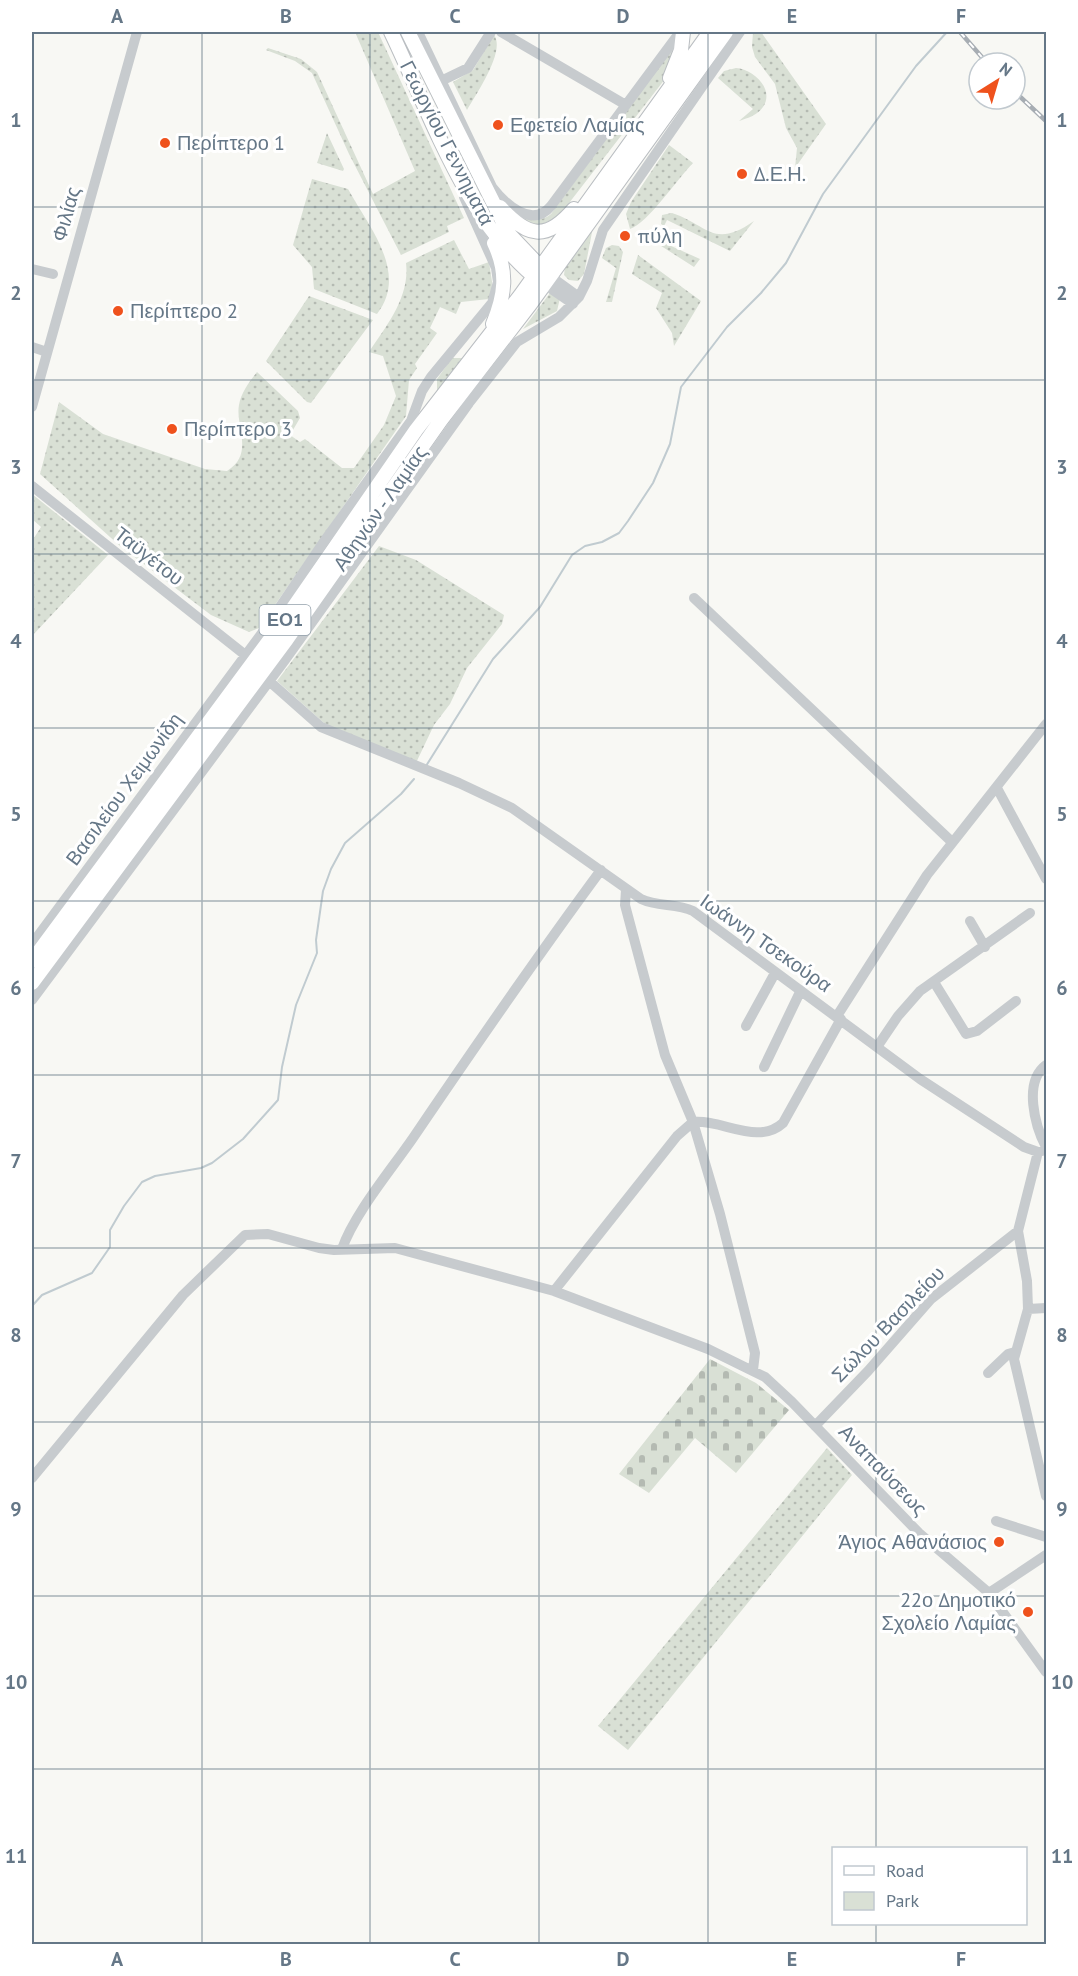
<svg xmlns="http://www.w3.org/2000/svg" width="1078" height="1976" font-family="'PT Sans',sans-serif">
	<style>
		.green { fill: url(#green-dots) }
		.cemetery { fill: url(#cemetery-stones) }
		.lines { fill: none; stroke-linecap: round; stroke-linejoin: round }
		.stream { stroke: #c0cbd0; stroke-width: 2 }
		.major-casing { stroke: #babec2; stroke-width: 16 }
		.minor { stroke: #c7cbce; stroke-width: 10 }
		.major { stroke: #fff; stroke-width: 14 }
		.rail-casing { stroke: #a7adb3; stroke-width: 4.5 }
		.rail { stroke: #fff; stroke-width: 2; stroke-dasharray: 7; stroke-linecap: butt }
		.grid { fill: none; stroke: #657787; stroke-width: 1.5; stroke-opacity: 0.55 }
		.poi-dot { fill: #ef521d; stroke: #fff; stroke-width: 2 }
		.labels { text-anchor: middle; stroke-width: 6; stroke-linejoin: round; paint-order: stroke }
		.shield { fill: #fff; stroke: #93a0ab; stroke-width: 1.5 }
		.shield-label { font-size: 18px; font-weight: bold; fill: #657787 }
		.poi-label { font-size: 20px; fill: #657787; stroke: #fff; text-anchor: start }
		.street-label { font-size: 20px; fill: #657787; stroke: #fff }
		.neatline { fill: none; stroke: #657787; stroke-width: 2 }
		.grid-label { font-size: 20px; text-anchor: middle; font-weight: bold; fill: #657787 }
	</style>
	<defs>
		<pattern id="green-dots" width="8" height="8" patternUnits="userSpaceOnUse" patternTransform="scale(1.5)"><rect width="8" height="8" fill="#d9e0d5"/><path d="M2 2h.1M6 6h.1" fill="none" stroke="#b4bab2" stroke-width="1.8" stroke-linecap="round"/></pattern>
		<pattern id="cemetery-stones" width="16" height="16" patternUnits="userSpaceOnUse" patternTransform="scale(1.5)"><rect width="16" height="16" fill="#d9e0d5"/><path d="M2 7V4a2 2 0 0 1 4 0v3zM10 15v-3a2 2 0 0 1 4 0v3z" fill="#b4bab2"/></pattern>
	</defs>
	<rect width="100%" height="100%" fill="#f8f8f4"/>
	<path class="green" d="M355,32h23l86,186 -17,8 2,6 -48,23 -52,-101 -37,-81 -17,-12 -29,-11 2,-2 33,11 16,13 56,122 42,-23z
		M753,32h8l65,92 -31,44 2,-20 -11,-20 -11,-44 -20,-27 -3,-10z
		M494,35c12,16 -18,59 -27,75l-14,-28 20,-12z
		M678,41l-13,38 -106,137 -20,10 -17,-5 -6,-8c12,5 23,11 35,1z
		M736,68c17,1 39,21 27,39 -6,9 -16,11 -24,14l14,-12 -35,-31 6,-7z
		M327,133l17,36 -1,2 -26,-8z
		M669,145l24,18c-15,15 -46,61 -63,66l-4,-15 5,-12z
		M312,179l36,10c21,38 61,84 29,125l-63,-25 -2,-22 -19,-22z
		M672,213c35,11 41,37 82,8l-24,30 -63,-31 -3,6 -3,-2 1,-9z
		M593,227l-9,47 -6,7 -9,-1 -5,-5 1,-8z
		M454,240l15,29 20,-7 4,26 -4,11 -28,3 -5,12 -16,-7 -10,21 7,5 -22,31 2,4 -8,12 -3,36 -147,212 -10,4 -38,-17 -91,-69 -80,-72 19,-72 44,32 102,35 22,2c28,-17 8,-45 12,-66 2,-12 10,-23 18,-33l41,39 2,7 -10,17 10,7 5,-3 37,29h12l30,-43 12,-29 -13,-40 -14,-4c18,-27 41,-55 37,-89z
		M660,241l40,18 -6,8 -36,-23z
		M612,245l7,1 4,6 -11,50h-6l10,-34 -14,-10 4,-10z
		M638,255l63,46 -27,45 -2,-13 -16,-25 6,-15 -30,-19z
		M550,293l10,5 -3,13 -34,18z
		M309,296l64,24 -62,83 -4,-1 -41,-41z
		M452,358h11l-26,35v-14z
		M32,494l76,61 -76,81v-95l9,-14 -9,-8z
		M379,546l37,14 88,55 -2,9 -35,44 -17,36 -16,21 -19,40 -81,-33 -57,-51z
		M827,1448l25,27 -224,275 -30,-24z"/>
	<path class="cemetery" d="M710,1359l46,24 33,27 -53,63 -41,-35 -46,55 -30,-19z"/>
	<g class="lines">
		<path class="stream" d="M426,766l67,-107 47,-52 32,-52 13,-9 17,-4 17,-9 9,-12 25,-38 17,-39 11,-57 46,-60 34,-34 25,-30 37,-69 93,-128 31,-34
			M32,1306l10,-11 50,-22 18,-26v-17l14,-24 18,-24 13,-6 46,-8 11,-5 31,-24 35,-39 4,-33 14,-62 21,-52 -1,-13 7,-49 8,-22 14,-26 56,-49 13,-15"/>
		<g class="major-casing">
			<path id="major" d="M391,32c39,81 77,194 149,249
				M408,32l101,202 37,39
				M670,78l11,-28 2,-18
				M500,207c27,30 46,35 74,2
				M493,324c12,-29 15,-52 1,-81
				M32,961l259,-350 125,-181 104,-134 190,-264
				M32,983l255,-344 154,-219 90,-117 195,-271"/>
		</g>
		<path class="minor" d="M418,32l74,155c13,17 40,42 59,19l129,-174
			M501,32l125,73
			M441,81l27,-13 23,-36
			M32,269l21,5
			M550,276l29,21
			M544,284l29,20
			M32,347l15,5
			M32,407l105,-375
			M32,486l212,168
			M694,598l258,244
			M269,681l52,46 138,56 53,25 129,91c17,8 35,4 52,12l227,168 104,68 14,5 8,-2
			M997,788l49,91
			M626,890l-1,15 40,150 28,67 27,92 35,139 -2,17
			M970,921l15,26
			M32,944l233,-315 58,-86 88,-122 11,-30 9,-14 61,-74 6,-21 -2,-14 -32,-71
			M934,982l32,52 11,-3 39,-30
			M32,1000l253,-340 184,-257 48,-61 42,-25 20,-20 8,-16 16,-51 137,-198
			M837,1016l90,-141 119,-151
			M746,1026l29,-53
			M877,1047l21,-31 22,-25 110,-78
			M1046,1065c-23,17 -11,61 0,82
			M764,1067l37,-77
			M1038,1152l-20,79 9,50 1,28 -14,50 32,137
			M342,1249c12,-35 49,-79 71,-111 61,-90 123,-180 188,-268
			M554,1291l123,-155 16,-14c29,-3 65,24 90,1l58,-104
			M1028,1309l18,-1
			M988,1373l20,-19 7,-2
			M815,1426l53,-55 63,-72 87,-68
			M32,1478l151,-183 62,-60 23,-1 51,14 15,2 61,-2 159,43 154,58 57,28 27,25 127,131 70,60 57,79
			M996,1521l50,16
			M989,1593l57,-38"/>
		<use href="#major" class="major"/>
		<g class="rail-casing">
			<path id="rail" d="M960,32l27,31
				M1015,92l31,29"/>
		</g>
		<use href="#rail" class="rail"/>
	</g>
	<path class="grid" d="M202,32v1912M370,32v1912M539,32v1912M708,32v1912M876,32v1816M32,207h1014M32,380h1014M32,554h1014M32,728h1014M32,901h1014M32,1075h1014M32,1248h1014M32,1422h1014M32,1596h1014M32,1769h1014M876,1924v20"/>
	<g class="poi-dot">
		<circle cx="498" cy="125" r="6"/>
		<circle cx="165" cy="143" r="6"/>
		<circle cx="742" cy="174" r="6"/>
		<circle cx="625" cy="236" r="6"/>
		<circle cx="118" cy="311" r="6"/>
		<circle cx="172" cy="429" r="6"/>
		<circle cx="999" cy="1542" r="6"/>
		<circle cx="1028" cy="1612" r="6"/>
	</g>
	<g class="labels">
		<rect class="shield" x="259.5" y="605" width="51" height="30" rx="4.5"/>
		<g class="shield-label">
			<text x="285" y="626">ΕΟ1</text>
		</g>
		<g class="poi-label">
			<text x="510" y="132">Εφετείο Λαμίας</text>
			<text x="177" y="150">Περίπτερο 1</text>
			<text x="754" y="181">Δ.Ε.Η.</text>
			<text x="637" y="243">πύλη</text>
			<text x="130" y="318">Περίπτερο 2</text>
			<text x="184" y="436">Περίπτερο 3</text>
			<text x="987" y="1549" text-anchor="end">Άγιος Αθανάσιος</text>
			<text x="1016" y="1607" text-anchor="end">22ο Δημοτικό<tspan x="1016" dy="23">Σχολείο Λαμίας</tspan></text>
		</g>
		<g class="street-label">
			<text transform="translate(447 143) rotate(63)" y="7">Γεωργίου Γεννηματά</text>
			<text transform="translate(66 214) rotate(-74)" y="7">Φιλίας</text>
			<text transform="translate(380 508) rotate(-55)" y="7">Αθηνών - Λαμίας</text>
			<text transform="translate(149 556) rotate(38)" y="7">Ταϋγέτου</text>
			<text transform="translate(124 789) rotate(-54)" y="7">Βασιλείου Χειμωνίδη</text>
			<text transform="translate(766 943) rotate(35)" y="7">Ιωάννη Τσεκούρα</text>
			<text transform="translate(888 1324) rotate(-46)" y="7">Σώλου Βασιλείου</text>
			<text transform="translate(883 1470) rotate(46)" y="7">Αναπαύσεως</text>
		</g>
	</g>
	<rect width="1078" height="1976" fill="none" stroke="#ffffff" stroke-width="66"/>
	<rect x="832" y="1847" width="195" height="78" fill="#ffffff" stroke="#c1c9cf" stroke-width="1.5"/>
	<rect x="844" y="1866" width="30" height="9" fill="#ffffff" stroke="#c1c9cf" stroke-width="1.5"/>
	<text x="886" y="1877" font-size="18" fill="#657787">Road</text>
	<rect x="844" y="1892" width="30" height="18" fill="#d9e0d5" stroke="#c1c9cf" stroke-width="1.5"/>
	<text x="886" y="1907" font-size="18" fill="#657787">Park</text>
	<g transform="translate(997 81) rotate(37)"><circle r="28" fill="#ffffff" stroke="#c1c9cf" stroke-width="1.5"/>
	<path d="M0-4.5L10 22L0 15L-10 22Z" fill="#ef521d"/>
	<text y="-9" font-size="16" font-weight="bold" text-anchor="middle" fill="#657787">N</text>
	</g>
	<rect x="33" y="33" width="1012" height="1910" class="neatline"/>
	<g class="grid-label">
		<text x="117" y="23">A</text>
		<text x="286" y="23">B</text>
		<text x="455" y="23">C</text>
		<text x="623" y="23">D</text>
		<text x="792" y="23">E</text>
		<text x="961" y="23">F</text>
		<text x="16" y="127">1</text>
		<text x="1062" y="127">1</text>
		<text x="16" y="300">2</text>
		<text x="1062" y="300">2</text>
		<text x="16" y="474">3</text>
		<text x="1062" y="474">3</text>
		<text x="16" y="648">4</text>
		<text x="1062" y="648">4</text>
		<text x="16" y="821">5</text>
		<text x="1062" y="821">5</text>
		<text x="16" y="995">6</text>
		<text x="1062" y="995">6</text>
		<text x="16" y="1168">7</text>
		<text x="1062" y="1168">7</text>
		<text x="16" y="1342">8</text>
		<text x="1062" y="1342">8</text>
		<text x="16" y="1516">9</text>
		<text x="1062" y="1516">9</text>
		<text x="16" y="1689">10</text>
		<text x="1062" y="1689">10</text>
		<text x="16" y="1863">11</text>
		<text x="1062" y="1863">11</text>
		<text x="117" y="1966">A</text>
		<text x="286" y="1966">B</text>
		<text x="455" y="1966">C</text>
		<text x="623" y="1966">D</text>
		<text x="792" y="1966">E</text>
		<text x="961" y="1966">F</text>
	</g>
</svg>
